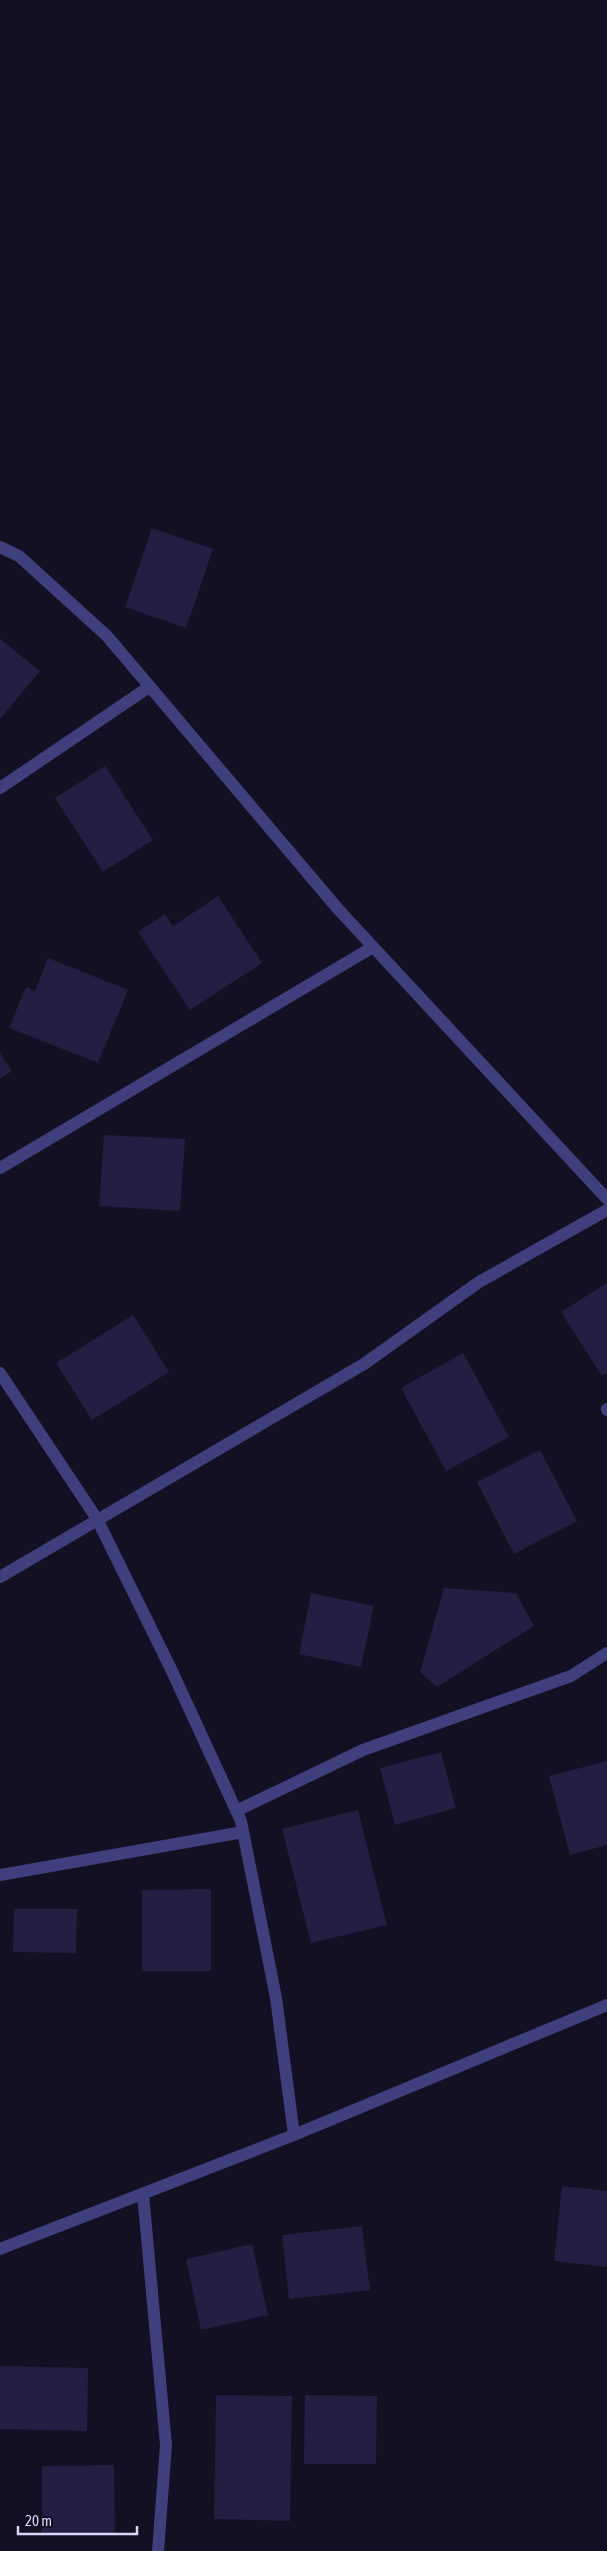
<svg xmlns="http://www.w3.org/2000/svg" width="607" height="2551" font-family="'Asap Condensed',sans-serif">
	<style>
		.building { fill: #231e42 }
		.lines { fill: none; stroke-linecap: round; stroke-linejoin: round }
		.minor { stroke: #3f3f7d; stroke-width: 12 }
	</style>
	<rect width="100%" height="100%" fill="#121022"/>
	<path class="building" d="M152,528l61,21 -27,79 -61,-21z
		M0,639l40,32 -40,48z
		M105,766l48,74 -50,32 -48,-74z
		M218,896l44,67 -72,47 -52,-78 27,-18 8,12z
		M48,958l80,32 -30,73 -89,-35 17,-41 9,4z
		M0,1053l12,18 -12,8z
		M104,1135l81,4 -5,72 -81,-5z
		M607,1283v90l-5,3 -41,-64z
		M133,1315l36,57 -77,48 -36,-57z
		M463,1353l46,84 -63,34 -45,-83z
		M540,1450l37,71 -63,33 -37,-72z
		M444,1588l72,5 18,33 -97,61 -17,-15z
		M311,1593l63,13 -13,61 -62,-13z
		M441,1752l15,56 -61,17 -15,-57z
		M607,1761v84l-37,10 -21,-79z
		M358,1810l29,115 -76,18 -29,-114z
		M211,1889v82h-69v-81z
		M14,1909h63l-1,44 -63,-1z
		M562,2186l45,5v76l-53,-6z
		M362,2226l8,64 -81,9 -7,-64z
		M252,2244l16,71 -67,15 -15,-71z
		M0,2366l88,2 -1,63 -87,-2z
		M216,2395l76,1 -2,125 -76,-2z
		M305,2395l72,1 -1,68h-72z
		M114,2465l1,69h-73v-68z"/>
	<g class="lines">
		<path class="minor" d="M0,547l19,9 88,80 231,273 269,290
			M0,788l149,-101
			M0,1168l373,-221
			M0,1373l97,146 74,150 70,152 35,177 18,137
			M607,1409v1
			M0,1577l364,-213 115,-82 128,-72
			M236,1811l127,-61 208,-74 36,-23
			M0,1875l243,-43
			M143,2194l23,251 -8,106
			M0,2249l294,-114 313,-130"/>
	</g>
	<path d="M18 2526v8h119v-8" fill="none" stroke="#d8d5fb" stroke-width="2.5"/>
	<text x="25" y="2526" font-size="15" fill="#d8d5fb" stroke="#121022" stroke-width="4" paint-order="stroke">20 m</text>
</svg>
